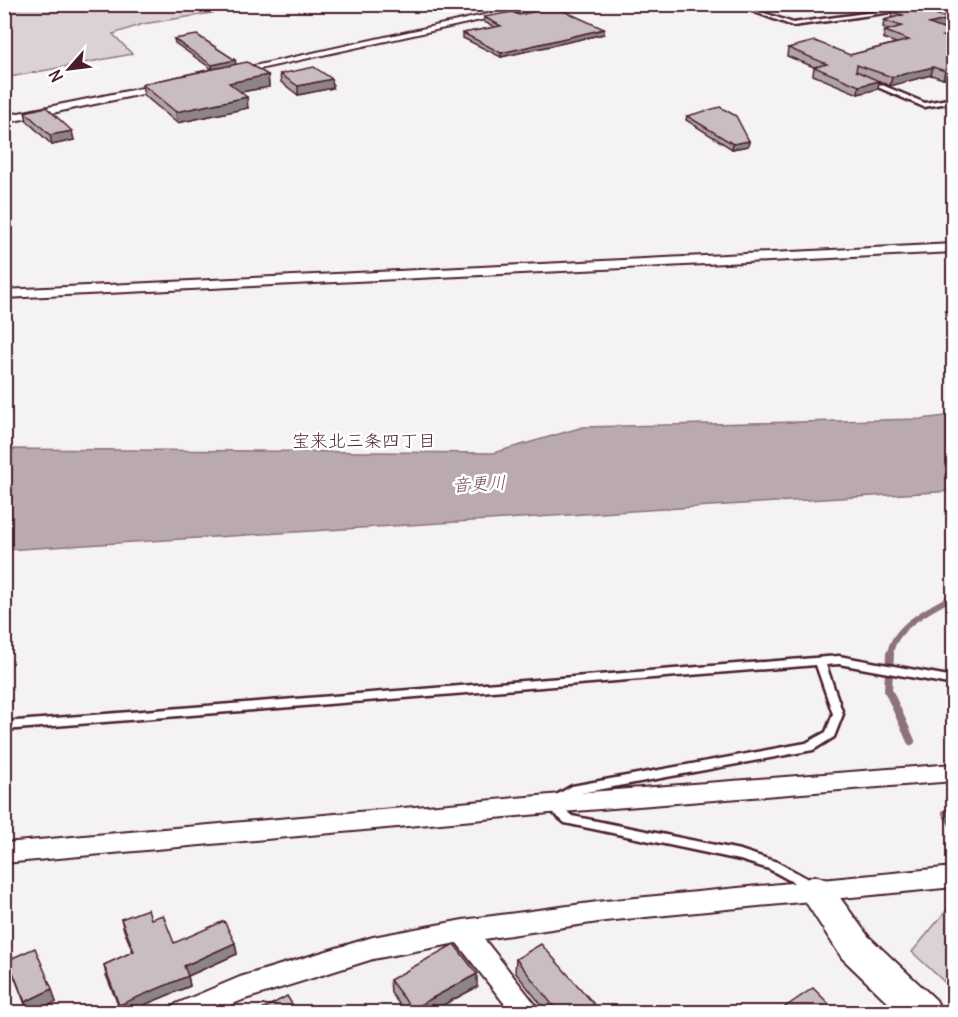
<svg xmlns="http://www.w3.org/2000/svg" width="958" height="1017" font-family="Delius,'Klee One',sans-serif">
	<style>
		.green { fill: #dbd2d5; stroke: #927880; stroke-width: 1.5 }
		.water { fill: #baa9ae; stroke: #8d727a; stroke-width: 1.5 }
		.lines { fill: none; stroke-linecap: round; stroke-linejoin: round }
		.stream-far1 { stroke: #8d727a; stroke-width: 6 }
		.stream { stroke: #8d727a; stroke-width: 8 }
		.lane-casing { stroke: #4a1f2b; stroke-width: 5 }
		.street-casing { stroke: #4a1f2b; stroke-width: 4 }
		.secondary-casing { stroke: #4a1f2b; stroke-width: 4 }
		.primary-casing { stroke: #4a1f2b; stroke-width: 5 }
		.lane { fill: #fff; fill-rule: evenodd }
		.street { fill: #fff; fill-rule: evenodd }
		.secondary { fill: #fff; fill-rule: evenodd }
		.primary { fill: #fff; fill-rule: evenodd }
		.wall { fill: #aea3a6; stroke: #4a1f2b; stroke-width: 1.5 }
		.shaded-wall { fill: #8d8487; stroke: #4a1f2b; stroke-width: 1.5 }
		.building { fill: #cabdc1; stroke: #4a1f2b; stroke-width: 1.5 }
		.labels { text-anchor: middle; stroke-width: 5; stroke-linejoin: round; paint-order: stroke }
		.neighbourhood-label { font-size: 18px; fill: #4a1f2b; stroke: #fff }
		.water-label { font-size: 18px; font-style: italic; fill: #714f59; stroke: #fff }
	</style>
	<rect width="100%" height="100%" fill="#f4f2f2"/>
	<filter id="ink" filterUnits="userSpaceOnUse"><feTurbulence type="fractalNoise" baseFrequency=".0167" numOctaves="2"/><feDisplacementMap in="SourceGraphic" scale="12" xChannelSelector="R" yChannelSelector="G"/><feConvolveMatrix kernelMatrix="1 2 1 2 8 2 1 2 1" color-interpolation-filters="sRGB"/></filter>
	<g filter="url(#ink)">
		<path class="green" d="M24,5v-1l238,1 -119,19 -30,10 19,20 -122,23 -5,-3v-66z
			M951,905h2v85l-41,-38z"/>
		<path class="water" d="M953,415v76l-948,59v-101l488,4 90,-26 338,-8z"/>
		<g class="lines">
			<path class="stream-far1" d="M890,655c2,-28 42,-47 64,-59"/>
			<path class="stream" d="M890,654l-2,36 23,51
				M946,813l8,13"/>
			<g class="lane-casing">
				<path id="lane" d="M910,7l2,1v1l-119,17 -41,-15 4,-1 37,13z
					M866,80h4l55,23 29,-5v4l-30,5 -58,-25z
					M839,656l115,21v8l-115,-21 -13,1 17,49 -9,23 -21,13 -238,44 -17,10 14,12 168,34 37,12 38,21 2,4 -2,4 -4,1 -42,-23 -29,-9 -175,-37 -19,-16 -2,-3 2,-3 26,-15 234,-43 20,-11 7,-18 -17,-49 -812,65v-8z"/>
			</g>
			<g class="street-casing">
				<path id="street" d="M534,4h19l-321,71 -5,-3z
					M167,83l5,3 -1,2 -167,35v-7z
					M954,244v8l-950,46v-8z
					M954,764v17l-404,32 -546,50v-20l546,-48z
					M954,867v20l-349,34 -121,18 51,65 4,8h-28l-54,-69 -84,16 -128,40 -32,13h-41l4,-8 64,-27 133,-40 90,-17 142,-19z"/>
			</g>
			<g class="secondary-casing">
				<path id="secondary" d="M815,876l12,4 41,56 68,64 6,12h-44l-56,-54 -44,-68 5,-10z"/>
			</g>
			<g class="primary-casing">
				<path id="primary" d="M892,4h23l39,14v9z"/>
			</g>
			<use href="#lane" class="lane"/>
			<use href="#street" class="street"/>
			<use href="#secondary" class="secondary"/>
			<use href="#primary" class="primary"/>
		</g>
		<path class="wall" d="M921,4h33v11z
			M893,12l54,15 -6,1 13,11v38l-11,2 -12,-4 -41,11 -11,-5 -1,8 -20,5 -45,-19 1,-8 -27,-11 1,-8 62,7 46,-12 -13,-5 2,-7 4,-1 -6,-3 1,-7 7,-2z
			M519,15l85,19 -103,23 -38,-19v-5l32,-6 -11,-5v-5z
			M174,39l62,25 32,11 1,12 -28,5 7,16 -71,15 -33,-28 -2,-11 70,-15 -37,-26z
			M280,74l52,5 1,9 -35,7 -17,-13z
			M25,112l49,28 -22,5 -25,-24z
			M687,116l62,25 -1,5 -16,3 -46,-29z
			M121,919h30l23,24h61l2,11 -49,22 2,10 -63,26h-6l-15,-37 -2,-10 29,-13 -9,-22z
			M516,959l85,53h-54l-32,-40z
			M8,960l48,42 -22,10h-6z
			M390,980l87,7 -47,25h-25l-14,-19z
			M785,1007l52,5h-53z"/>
		<path class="shaded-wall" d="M949,19l-2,8 -19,5 1,-8z
			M604,29v5l-103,23v-4z
			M954,33l-2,8 -9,-5z
			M235,60l1,5 -23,4 -1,-4z
			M933,67l-2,8 -41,11 2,-9z
			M954,69v8l-11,2 2,-8z
			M268,75l1,12 -39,7 -1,-11z
			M332,79l1,9 -35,7v-9z
			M879,81l-1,8 -20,5 1,-8z
			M247,97l1,11 -71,15 -1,-11z
			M72,131l2,9 -22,5 -2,-10z
			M749,141l-1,5 -16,3 1,-5z
			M235,943l2,11 -49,22 2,10 -63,26h-6l-2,-7 65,-39z
			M477,974v13l-47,25h-18v-3z
			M52,989l4,13 -22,10h-6l-3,-10z"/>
		<path class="building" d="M934,4h20v7z
			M914,6l35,13 -20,5 25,9 -11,3 11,3v30l-9,2 -12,-4 -41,10 -35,-12 -1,6 23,10 -20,5 -45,-19 13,-3 -39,-16 27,-7 35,14 59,-15 -24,-9 17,-5 -18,-6 19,-5 -10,-3z
			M555,7l49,22 -103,24 -38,-20 38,-7 -17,-9 28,-5 7,3z
			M197,35l38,25 -23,5 -38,-26z
			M247,62l21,13 -39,8 18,14 -71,15 -34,-28z
			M314,67l18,12 -34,7 -18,-12z
			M46,107l26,24 -22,4 -25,-23z
			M720,107l16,9 13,25 -16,3 -46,-28z
			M148,909l3,10 12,-4 11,28 50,-22 11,22 -51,23 4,10 -69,29 -15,-40 30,-14 -13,-32z
			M454,944l23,30 -65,35 -22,-29z
			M541,944l60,68h-43l-42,-53z
			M35,948l17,41 -27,13 -17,-42z
			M813,988l24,24h-46l-6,-5z
			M287,996l10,16h-33h1l-2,-3z
			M315,1007l3,5h-13z"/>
	</g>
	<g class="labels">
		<g class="neighbourhood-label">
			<text x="364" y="447">宝来北三条四丁目</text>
		</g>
		<g class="water-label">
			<text transform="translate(479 484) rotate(-3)" y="6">音更川</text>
		</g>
	</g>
	<rect width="958" height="1017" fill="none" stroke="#fff" stroke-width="24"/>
	<rect x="12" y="12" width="934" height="993" fill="none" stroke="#4a1f2b" stroke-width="2" filter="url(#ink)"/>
	<g transform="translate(69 69) rotate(242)" stroke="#ffffff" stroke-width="4.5" paint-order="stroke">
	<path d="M0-4.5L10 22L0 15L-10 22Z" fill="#4a1f2b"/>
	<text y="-9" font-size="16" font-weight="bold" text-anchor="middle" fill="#4a1f2b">N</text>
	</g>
</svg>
